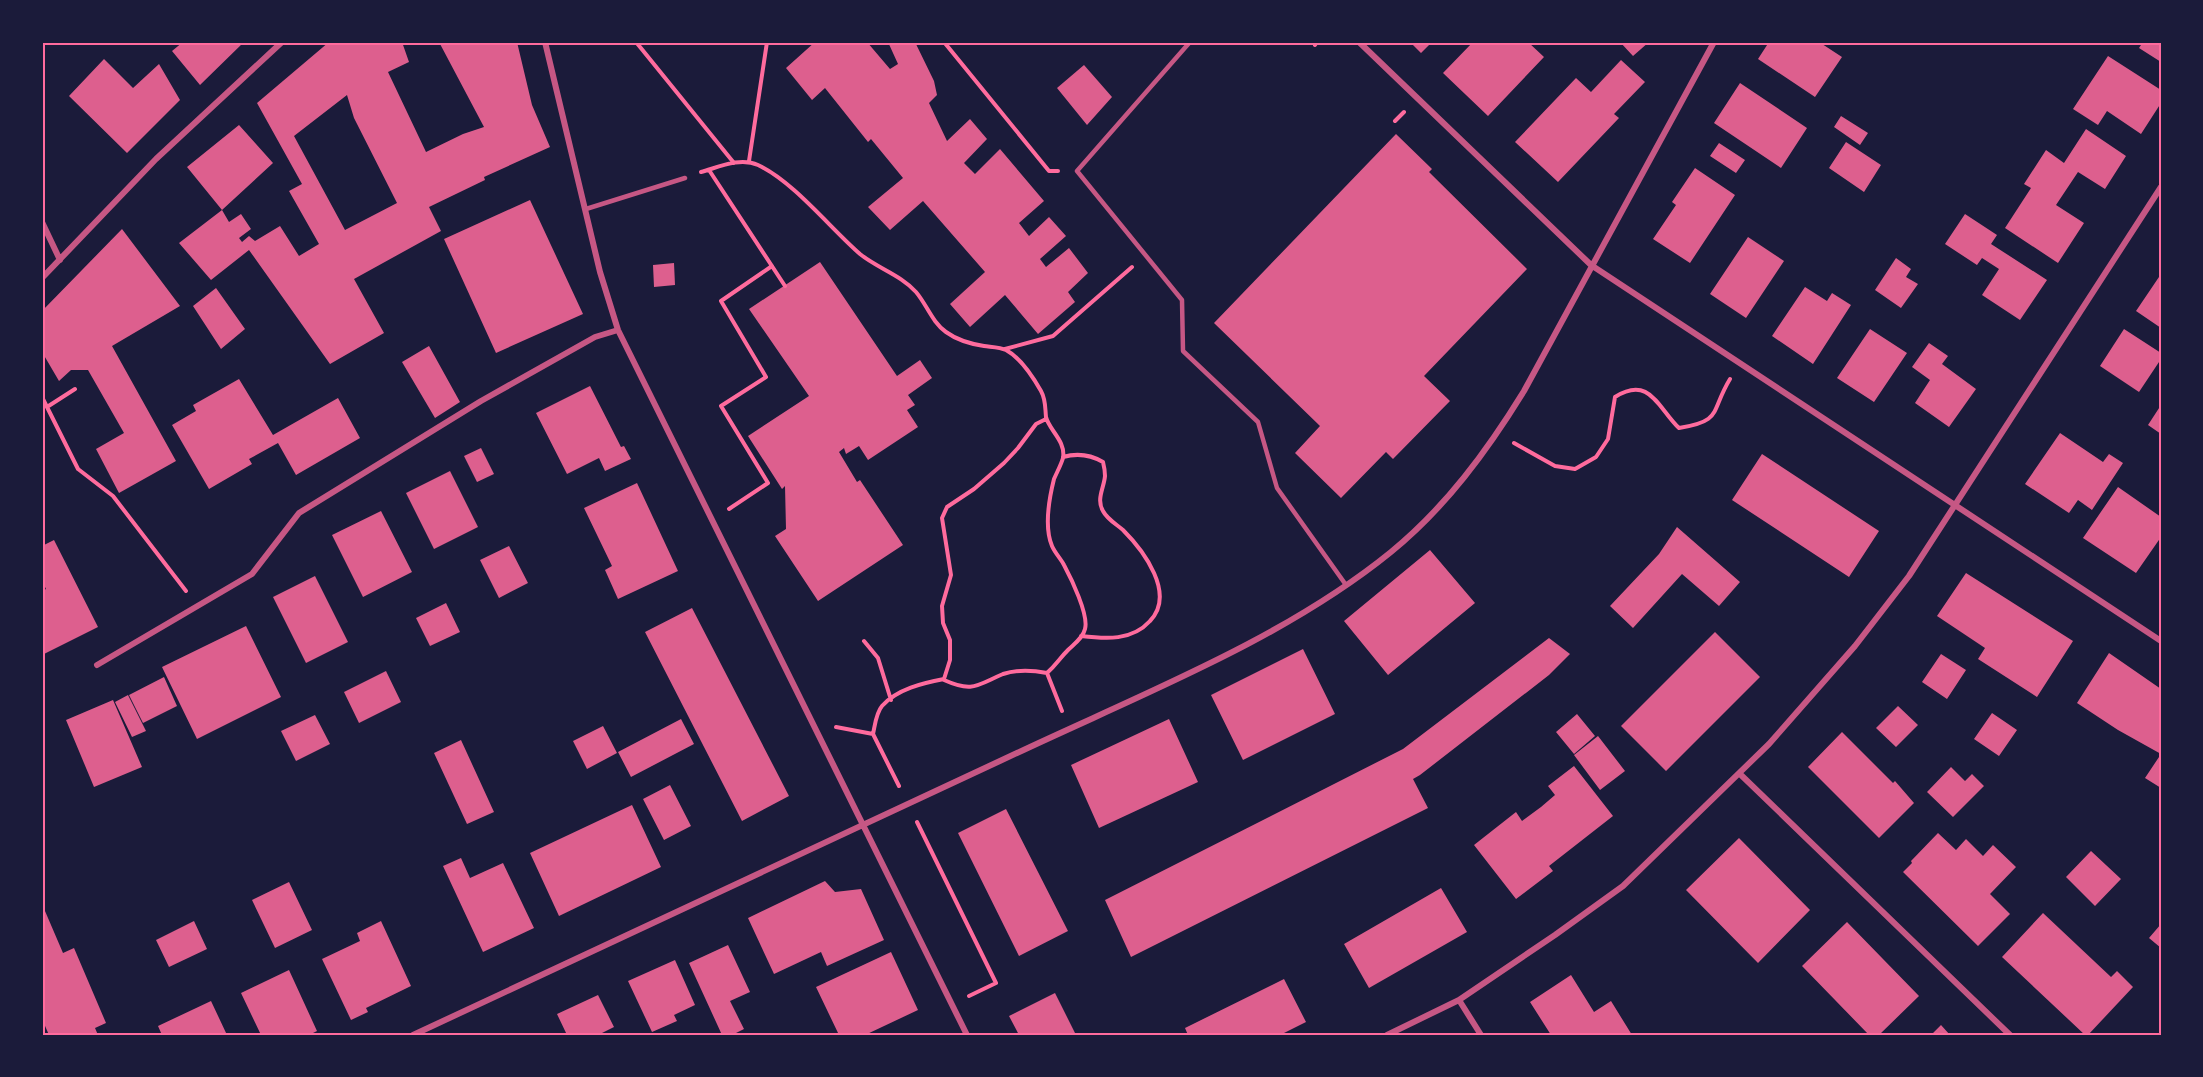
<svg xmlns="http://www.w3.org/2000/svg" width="2203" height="1077" font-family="'PT Sans',sans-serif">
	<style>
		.building { fill: #dd5f8e; fill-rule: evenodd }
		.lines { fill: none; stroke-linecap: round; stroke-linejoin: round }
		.path { stroke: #ff6b9d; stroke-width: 4 }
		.service { stroke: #c65784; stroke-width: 4.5 }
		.minor { stroke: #c65784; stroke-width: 6 }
		.neatline { fill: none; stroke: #ff6b9d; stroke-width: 2 }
	</style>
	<rect width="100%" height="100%" fill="#1b1b3a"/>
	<path class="building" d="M183,42h61l-44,43 -28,-34z
		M329,42h73l7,20 -21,10 38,80 37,-18 21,-7 -45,-85h78l15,63 18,42 -66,30 1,3 -56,27 12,24 -87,48 30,54 -54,31 -81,-114 -38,30 -32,-37 43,-33 7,12 12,-8 10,15 -12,9 3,4 7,-6 6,5 25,-15 19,30 20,-12 -30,-53 13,-7 -45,-81zM347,95l7,23 43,85 -52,27 -51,-94z
		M815,42h52l23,27 8,-5 -10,-22h27l19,39 3,14 -8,8 18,38 23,-22 17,20 -23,24 11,11 25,-25 44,52 -25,22 10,13 20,-19 17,19 -26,23 6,8 23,-19 19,25 -20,19 7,10 -37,32 -33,-39 -35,32 -20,-23 35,-32 -62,-71 -33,29 -22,-23 35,-29 -32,-39 -3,3 -43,-54 -13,12 -26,-32z
		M1410,42h22l-11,11z
		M1473,42h55l16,15 -56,59 -45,-43z
		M1620,42h29l-16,14z
		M1769,42h50l23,15 -27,40 -57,-38z
		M2143,42h18v20l-22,-14z
		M2108,56l53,34v13l-20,31 -34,-23 -9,14 -25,-16z
		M104,59l29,29 26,-24 21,36 -53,53 -58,-57z
		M1621,60l24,22 -31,32 5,4 -61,64 -43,-40 61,-64 15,14z
		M1084,65l28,32 -25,28 -30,-37z
		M1740,83l67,45 -26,40 -67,-45z
		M1841,116l27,17 -8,12 -26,-18z
		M239,125l34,38 -51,47 -35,-43z
		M2086,129l40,27 -21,33 -27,-17 -22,33 28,18 -26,40 -53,-35 26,-40 -7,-4 22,-34 18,13z
		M1396,134l36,35 -3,3 98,97 -103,107 26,25 -57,58 -7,-7 -45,46 -46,-45 25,-27 -106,-103z
		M1846,142l35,23 -17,27 -35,-24z
		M1719,143l26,17 -9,13 -26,-17z
		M1695,168l40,27 -45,68 -37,-24 23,-34 -4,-3z
		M530,200l53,114 -87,39 -52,-114z
		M1965,214l32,21 -6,9 56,36 -27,40 -38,-25 17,-26 -17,-11 -5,7 -32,-21z
		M122,229l58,77 -68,40 64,115 -57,32 -23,-44 28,-16 -36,-63h-17l-12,11 -17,-29v-41z
		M1748,237l36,24 -38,57 -36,-24z
		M1896,258l15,11 -5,8 12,7 -17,24 -26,-18z
		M820,262l77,114 23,-16 12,18 -24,17 7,10 -8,5 11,17 -50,33 -9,-14 -13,8 -2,-6 -5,4 18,30 3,-2 43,65 -85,56 -43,-65 11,-7 -1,-43 -3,3 -34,-53 61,-40 -60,-87z
		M674,263l1,22 -21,2 -1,-22z
		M2161,274v54l-25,-17z
		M1805,287l22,14 5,-8 19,12 -38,59 -41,-28z
		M216,288l29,41 -24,20 -28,-43z
		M1870,329l37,24 -33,49 -37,-24z
		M2124,329l37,24v6l-22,33 -39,-26z
		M1929,343l19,13 -6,8 34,25 -27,38 -34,-24 15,-23 -18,-13z
		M429,346l31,56 -25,16 -33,-56z
		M239,379l34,56 65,-37 22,40 -64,37 -18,-32 -29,16 3,5 -43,25 -37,-64 24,-14 -3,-6z
		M590,386l31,61 3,-1 7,13 -26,12 -6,-13 -32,16 -31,-61z
		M2161,405v29l-13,-9z
		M2060,433l43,29 6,-8 14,9 -31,47 -14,-10 -9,13 -44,-29z
		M481,448l13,26 -17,8 -13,-26z
		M1762,454l117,77 -30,46 -117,-77z
		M450,471l28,56 -44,22 -28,-56z
		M637,483l41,88 -60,28 -13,-29 7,-4 -28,-58z
		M2118,487l43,30v20l-25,36 -53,-35z
		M381,511l31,61 -49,25 -31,-62z
		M1677,527l63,55 -21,24 -37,-32 -49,54 -23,-22 49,-52z
		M54,540l44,87 -56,28v-64l4,-2 -4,-8v-35z
		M509,546l19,37 -29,15 -19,-38z
		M1430,550l45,53 -87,72 -44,-54z
		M1966,573l107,68 -36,56 -59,-38 7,-11 -48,-32z
		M315,576l33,66 -42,21 -33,-66z
		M446,603l14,29 -30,14 -14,-28z
		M692,608l97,188 -47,25 -97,-189z
		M246,626l35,71 -84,42 -35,-72z
		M1715,632l45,45 -94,94 -45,-45z
		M1549,638l21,16 -21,21 -129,100 -7,4 15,29 -297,149 -26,-57 298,-151z
		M1303,649l32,65 -92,46 -32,-65z
		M2109,653l52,36v99l-16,-10 16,-24 -43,-24 -41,-27z
		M1941,654l25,16 -19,29 -25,-17z
		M386,671l15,31 -42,21 -15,-31z
		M164,677l13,29 -34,17 -14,-28z
		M128,695l18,36 -14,6 -17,-35z
		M113,700l29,67 -48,20 -28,-67z
		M1898,706l20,19 -22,22 -20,-19z
		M1992,713l25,17 -18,26 -25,-17z
		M1577,714l18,22 -21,18 -18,-22z
		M315,715l15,29 -34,17 -15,-30z
		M681,719l13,25 -63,33 -13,-25z
		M1169,719l29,63 -99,46 -28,-63z
		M603,726l14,27 -30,16 -14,-28z
		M1842,732l51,51 2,-2 19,22 -35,35 -71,-71z
		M1598,736l27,35 -25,19 -26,-35z
		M461,740l33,72 -27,12 -33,-71z
		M1574,766l39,50 -64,50 4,5 -37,28 -42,-54 42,-33 6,9 19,-14 14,-12 -7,-9z
		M1951,767l14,14 7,-7 12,12 -31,31 -26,-25z
		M670,785l21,41 -27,14 -21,-41z
		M632,805l29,62 -102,49 -29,-63z
		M1006,809l62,122 -49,25 -61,-123z
		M1938,833l18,17 10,-11 17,17 10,-11 23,22 -26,27 20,20 -32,32 -75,-74 9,-9 -1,-2z
		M1739,838l71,72 -52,53 -72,-73z
		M2091,851l30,28 -26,27 -29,-29z
		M461,858l9,20 33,-15 31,65 -51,24 -40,-86z
		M825,881l10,11 26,-3 23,51 -57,26 -6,-14 -47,22 -26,-56z
		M289,882l23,48 -37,18 -23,-48z
		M1441,888l26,44 -98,56 -25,-44z
		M42,904l21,49 11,-5 32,75 -11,5 3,7h-49l-7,-16z
		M2043,913l68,64 6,-6 16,16 -45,48h-3l-83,-78z
		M194,921l13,28 -38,18 -13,-27z
		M381,921l30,65 -45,22 2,4 -17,8 -29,-61 38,-18 -3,-8z
		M1847,922l72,74 -40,39h-10l-67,-69z
		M2161,924v24l-12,-10z
		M728,945l22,47 -20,9 14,28 -12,6h-10l-33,-72z
		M891,952l27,58 -53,25h-26l-23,-48z
		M675,960l20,45 -21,10 3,6 -25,11 -24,-51z
		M289,970l28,61 -8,4h-48l-20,-42z
		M1571,975l23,37 17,-11 21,34h-81l-21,-33z
		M1284,979l22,43 -26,13h-92l-3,-7z
		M1055,993l21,42h-57l-10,-19z
		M598,995l16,32 -16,8h-31l-10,-21z
		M211,1001l16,34h-65l-4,-9z
		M1941,1025l9,10h-19z"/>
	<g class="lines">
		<path class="path" d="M636,42l98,121
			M944,42l105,129h9
			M1315,45l2,-3
			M1395,121l9,-9
			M749,161l18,-119
			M709,170l76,116
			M701,172c18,-5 39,-15 57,-7 36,17 72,63 102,89 17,14 41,21 56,38 11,13 16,30 30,40 11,8 25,12 38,14 7,1 16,1 22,4 15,8 27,27 35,41 5,9 4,17 5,26 3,13 20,24 17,41 -2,7 -6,14 -9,21 -5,20 -10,48 -2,67 3,7 9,13 12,19 7,13 25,50 21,64 -2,9 -11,15 -17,21 -9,9 -11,14 -21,23l15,38
			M1005,349l48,-13 79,-69
			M42,397l36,72 35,27 73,95
			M47,407l28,-18
			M1514,443l41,23 20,3 21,-12 12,-18 7,-42c35,-22 43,11 64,31 44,-7 31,-16 51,-49
			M1063,457c14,-4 28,-2 40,5 1,4 2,9 2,14 -1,12 -9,23 -2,35 4,8 13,13 20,19 21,21 53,64 27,91 -18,20 -44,18 -69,15
			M729,509l39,-26 -47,-77 45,-29 -45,-76 51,-35
			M864,641l14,17 13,42
			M944,680c29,13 33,5 59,-6 15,-5 29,-4 44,-1
			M836,727l37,7c2,-9 3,-21 9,-28 15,-17 41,-23 62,-27l6,-19v-20l-7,-17 -1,-17 9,-31 -9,-57 5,-11 27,-18 30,-26 14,-15 18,-24 10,-5
			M873,734l26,52
			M917,822l79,161 -27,13"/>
		<path class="service" d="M1190,42l-113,129 105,129 1,51 75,71 19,66 69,97
			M586,209l99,-31"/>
		<path class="minor" d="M545,42l55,230 18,58 349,705
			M1359,42l232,223 570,376
			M42,222l18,38
			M42,278l114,-119 126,-117
			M97,665l155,-91 47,-61 182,-112 114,-64 23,-7
			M1740,774l270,261
			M1459,1000l22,35
			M413,1035c201,-94 403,-188 604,-282 125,-59 267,-114 374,-201 55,-45 96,-101 133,-161l190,-349
			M1387,1035l72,-35 96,-65 68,-49 146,-142 86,-98 54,-70 252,-389"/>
	</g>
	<rect width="2203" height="1077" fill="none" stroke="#1b1b3a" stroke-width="87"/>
	<rect x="44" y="44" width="2116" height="990" class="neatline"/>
</svg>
